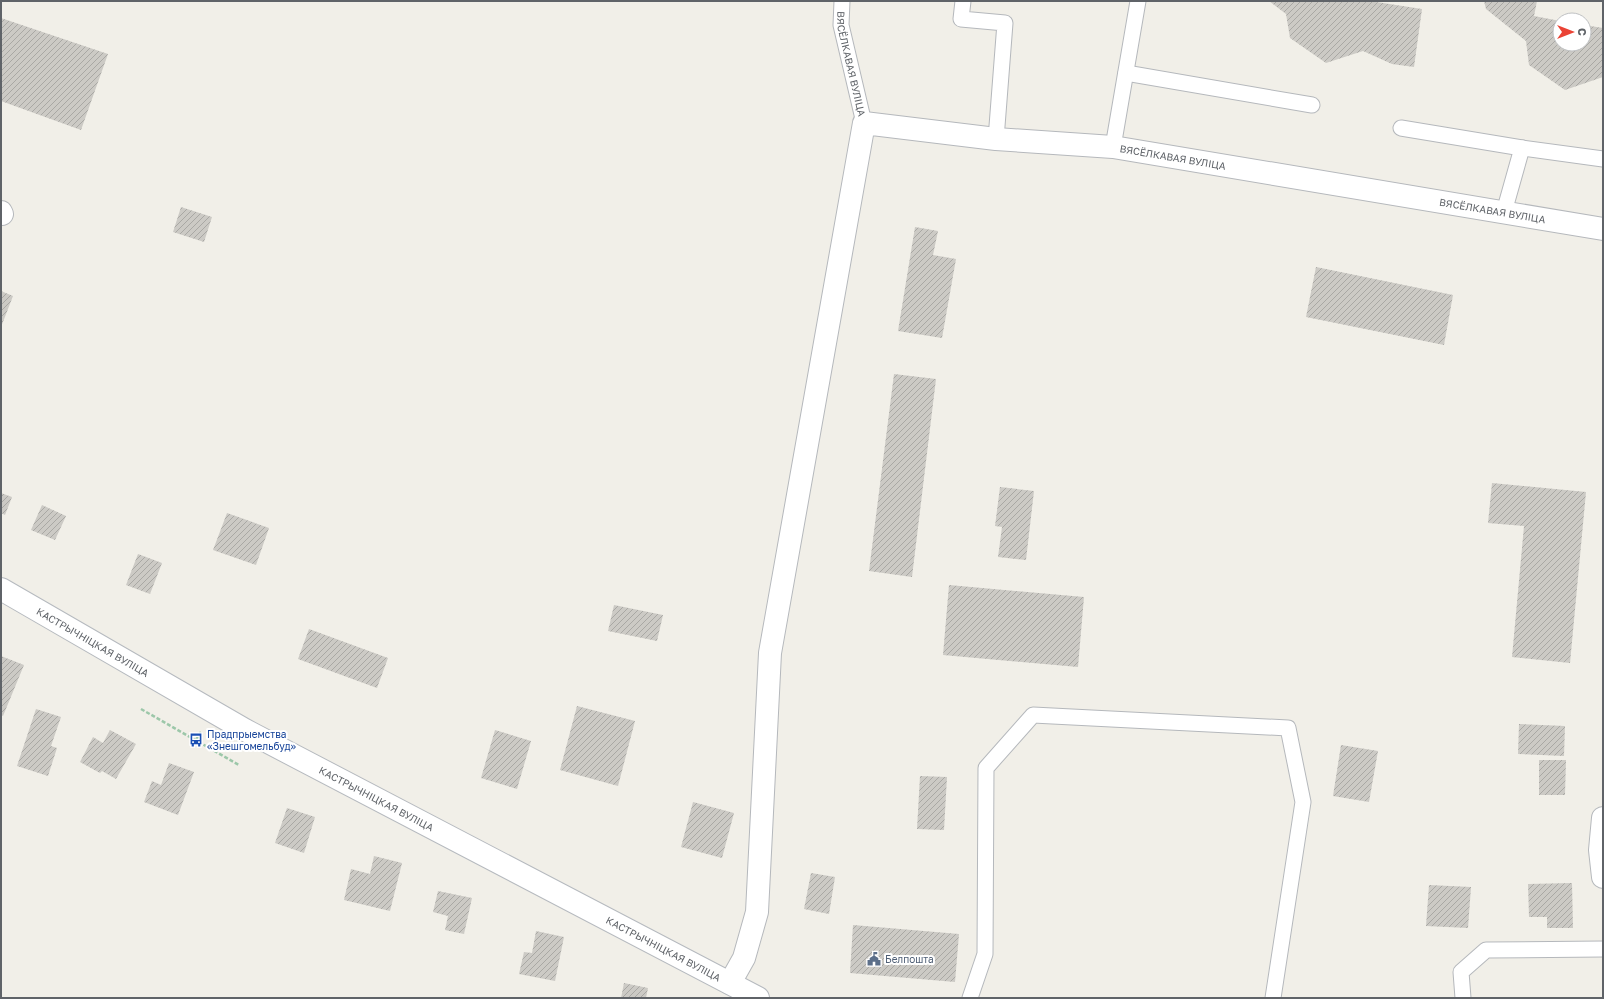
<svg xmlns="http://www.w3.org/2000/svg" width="1604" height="999" font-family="'Golos Text',sans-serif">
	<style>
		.building { fill: url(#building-hatch) }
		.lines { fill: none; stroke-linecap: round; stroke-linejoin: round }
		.lane-casing { stroke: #b5b8bc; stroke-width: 17 }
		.street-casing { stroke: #b5b8bc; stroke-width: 24 }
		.secondary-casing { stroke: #b6babf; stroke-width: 24 }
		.path { stroke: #9cc7a9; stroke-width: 2.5; stroke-dasharray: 4 2; stroke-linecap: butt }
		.lane { stroke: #fff; stroke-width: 15 }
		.street { stroke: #fff; stroke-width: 22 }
		.secondary { stroke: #fff; stroke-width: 22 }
		.labels { text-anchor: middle; stroke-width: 4; stroke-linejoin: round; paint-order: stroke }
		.street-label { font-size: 10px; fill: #5f6368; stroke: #fff }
		.transit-label { font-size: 10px; fill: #164399; stroke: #fff; text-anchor: start }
		.service-label { font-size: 10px; fill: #4e5e75; stroke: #fff; text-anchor: start }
	</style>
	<defs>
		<pattern id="building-hatch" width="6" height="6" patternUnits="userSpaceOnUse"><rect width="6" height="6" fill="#cccac5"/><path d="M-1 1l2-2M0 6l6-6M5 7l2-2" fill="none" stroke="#a9a8a4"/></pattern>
	</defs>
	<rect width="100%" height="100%" fill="#f1efe8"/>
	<path class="building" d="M1269,1h101l52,8 -8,58 -22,-3 -29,-13 -37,12 -36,-25 -4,-24z
		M1484,1h53l-3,15 26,5v23h24v-19l19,3v49l-38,13 -36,-25 -3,-24 -40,-32z
		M1,18l107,36 -27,76 -80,-29z
		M181,207l31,10 -8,25 -31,-10z
		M915,227l23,4 -5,24 23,4 -14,79 -44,-7z
		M1316,267l137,28 -9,50 -138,-28z
		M1,291l12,5 -12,31z
		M894,374l42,5 -24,198 -43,-6z
		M1492,483l94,9 -16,171 -58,-6 12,-131 -36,-3z
		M1000,487l34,4 -8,69 -28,-3 4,-30 -7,-1z
		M1,493l11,4 -7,18 -4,-2z
		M42,505l24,11 -11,24 -24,-10z
		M227,513l42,15 -13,37 -43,-15z
		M138,554l24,9 -12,31 -24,-9z
		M949,585l135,12 -6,70 -135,-12z
		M614,605l49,10 -6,26 -49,-10z
		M309,629l79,29 -11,30 -79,-29z
		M1,656l23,9 -21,51 -2,-1z
		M577,706l58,15 -17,65 -58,-16z
		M36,709l25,8 -10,29 6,2 -9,28 -31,-10z
		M1519,724l46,2 -1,30 -46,-2z
		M110,730l26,14 -20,35 -14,-8 -2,2 -20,-11 13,-25 10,6z
		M495,730l36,11 -14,48 -36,-11z
		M1341,745l37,6 -9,51 -36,-6z
		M1539,760h27l-1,35h-26z
		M169,763l25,9 -16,43 -34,-13 8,-21 9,4z
		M920,776l27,1 -3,53 -27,-1z
		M693,802l41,11 -12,45 -41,-11z
		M287,808l28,9 -11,36 -29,-10z
		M374,856l28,7 -12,48 -46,-11 7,-31 19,5z
		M811,873l24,4 -6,37 -25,-5z
		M1572,883l1,45h-26v-11h-18l-1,-33z
		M1429,885l42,2 -3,41 -42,-2z
		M438,891l34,7 -8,36 -19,-4 3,-14 -15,-4z
		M853,925l106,9 -4,48 -105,-9z
		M536,931l28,6 -9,44 -36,-7 5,-22 8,1z
		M624,983l24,5 -2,10h-25z"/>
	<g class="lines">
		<g class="lane-casing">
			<g id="lane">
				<path id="s1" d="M842,1l-1,24 23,98"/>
				<path d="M963,1l-2,18 44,4 -9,116"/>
				<path d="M1126,73l186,32"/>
				<path d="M1401,128l121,20 -18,64"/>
				<path d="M1113,147l25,-146"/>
				<path d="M1522,148l81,11"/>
				<path d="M970,998l15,-44 1,-186 47,-53 255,13 15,74 -30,196"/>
				<path d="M1463,998l-2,-26 25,-22 117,-1"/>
			</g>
		</g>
		<g class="street-casing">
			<g id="street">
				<path d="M1,212l1,2"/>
				<path d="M1603,818l-3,32 3,27"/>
				<path id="s2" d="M730,983l14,-25 13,-46 13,-259 94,-530 132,16 117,8 490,82"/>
			</g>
		</g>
		<g class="secondary-casing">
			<g id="secondary">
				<path id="s3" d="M1,589l244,141 513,268"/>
			</g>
		</g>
		<path class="path" d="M141,709l98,56
			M196,740l5,-8"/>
		<use href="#lane" class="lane"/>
		<use href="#street" class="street"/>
		<use href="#secondary" class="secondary"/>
	</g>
	<defs>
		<g id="bus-bare" transform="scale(1.08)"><path d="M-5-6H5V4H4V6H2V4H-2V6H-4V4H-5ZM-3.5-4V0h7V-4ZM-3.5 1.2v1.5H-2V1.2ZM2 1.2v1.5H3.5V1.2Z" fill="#1a4fb4" stroke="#fff" stroke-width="2.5" paint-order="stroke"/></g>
		<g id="civic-bare" transform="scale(1.08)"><path d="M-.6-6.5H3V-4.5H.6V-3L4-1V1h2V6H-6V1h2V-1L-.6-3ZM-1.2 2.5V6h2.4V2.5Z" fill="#5c6f8a" stroke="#fff" stroke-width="2.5" paint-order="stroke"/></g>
	</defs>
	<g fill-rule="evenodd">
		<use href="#bus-bare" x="196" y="740"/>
		<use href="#civic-bare" x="874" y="959"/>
	</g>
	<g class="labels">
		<g class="street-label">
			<text dy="4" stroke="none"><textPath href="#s1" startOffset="64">ВЯСЁЛКАВАЯ ВУЛІЦА</textPath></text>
			<text dy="4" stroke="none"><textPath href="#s2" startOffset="1185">ВЯСЁЛКАВАЯ ВУЛІЦА</textPath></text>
			<text dy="4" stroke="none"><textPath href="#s2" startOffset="1509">ВЯСЁЛКАВАЯ ВУЛІЦА</textPath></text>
			<text dy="4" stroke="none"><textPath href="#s3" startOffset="106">КАСТРЫЧНІЦКАЯ ВУЛІЦА</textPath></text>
			<text dy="4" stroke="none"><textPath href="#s3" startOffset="430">КАСТРЫЧНІЦКАЯ ВУЛІЦА</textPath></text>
			<text dy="4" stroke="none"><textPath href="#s3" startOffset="754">КАСТРЫЧНІЦКАЯ ВУЛІЦА</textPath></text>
		</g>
		<g class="transit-label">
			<text x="207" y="738">Прадпрыемства<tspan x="207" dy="12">«Знешгомельбуд»</tspan></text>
		</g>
		<g class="service-label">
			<text x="885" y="963">Белпошта</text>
		</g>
	</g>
	<rect width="1604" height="999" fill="none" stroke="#5f6368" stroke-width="4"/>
	<g transform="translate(1572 32) rotate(90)"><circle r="19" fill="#ffffff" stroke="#bfc1c3"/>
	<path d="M0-3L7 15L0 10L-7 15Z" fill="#ea4335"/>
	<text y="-6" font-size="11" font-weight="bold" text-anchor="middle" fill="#5f6368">С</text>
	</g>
</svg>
